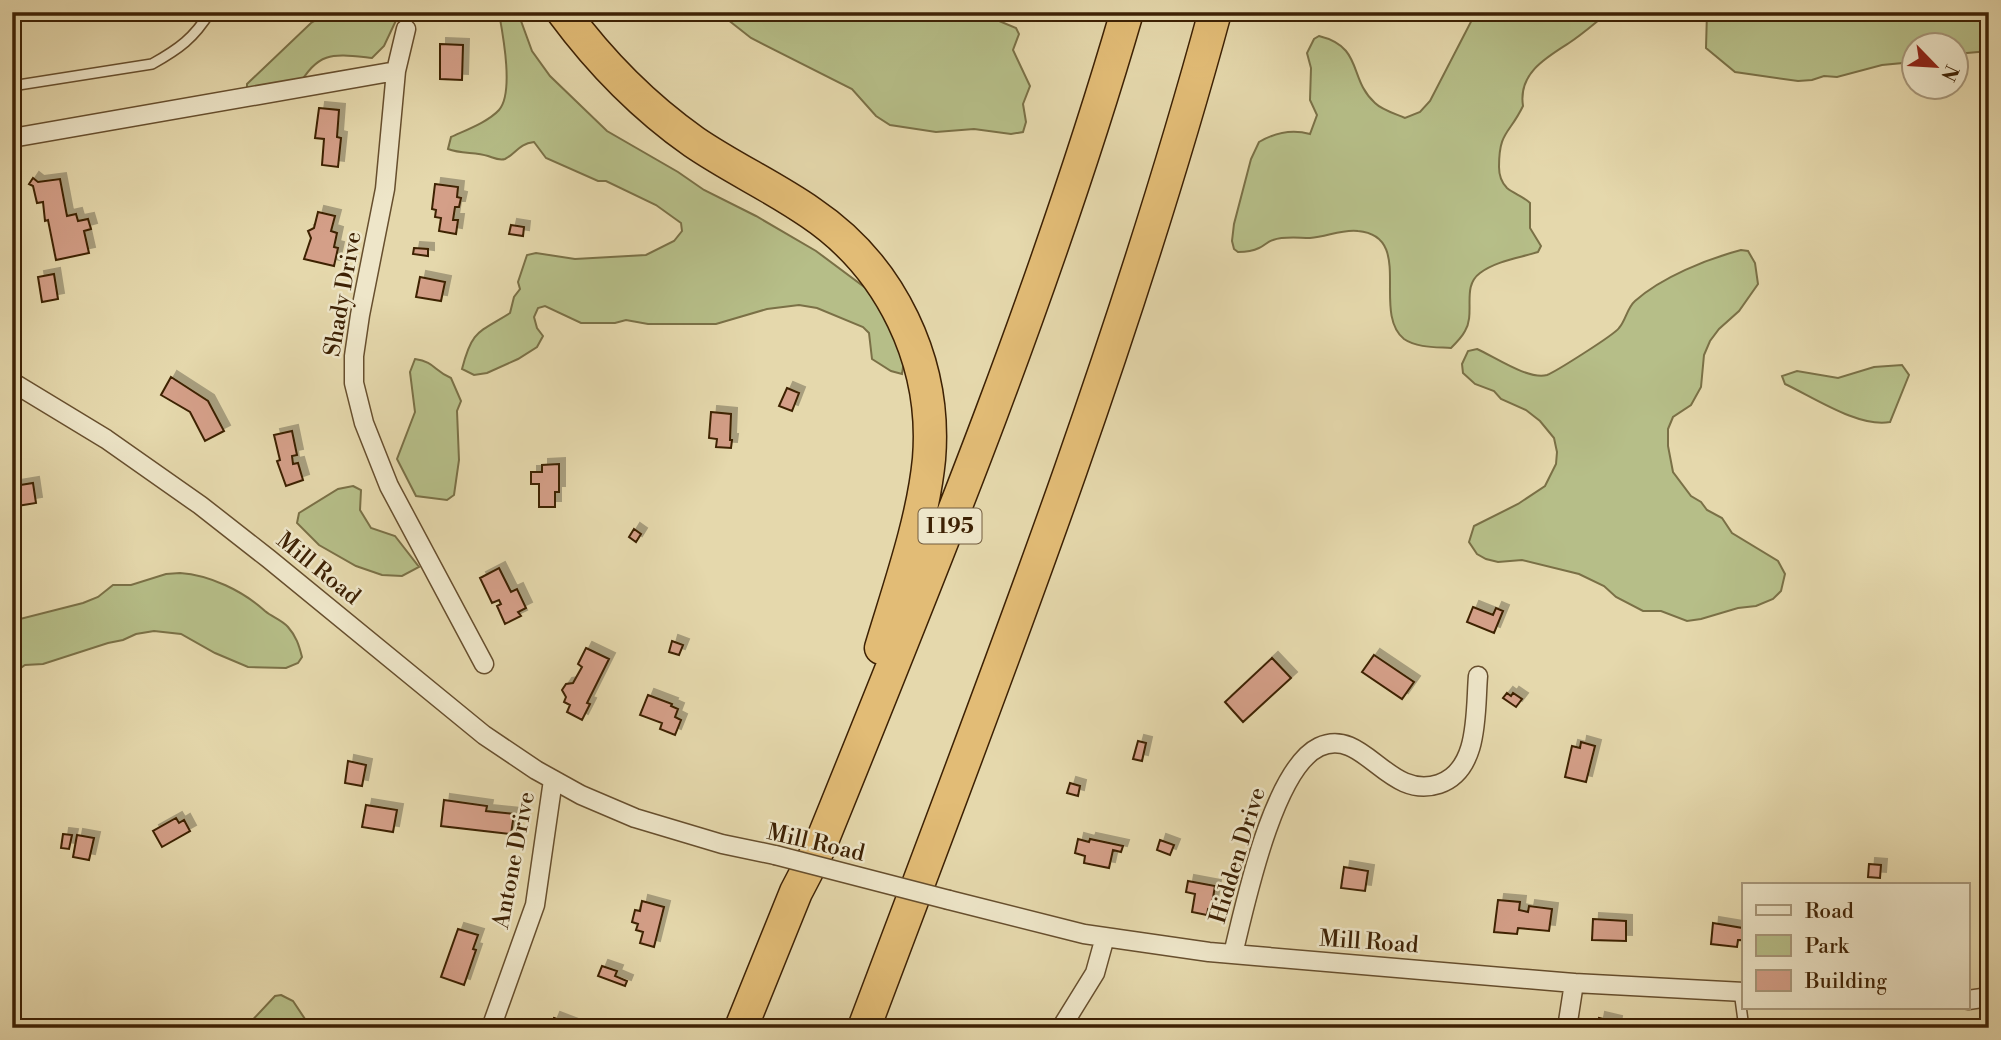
<svg xmlns="http://www.w3.org/2000/svg" width="2001" height="1040" font-family="'Libre Bodoni',serif">
	<style>
		.green { fill: #b6be88; stroke: #7a7046; stroke-width: 2 }
		.building { fill: #d49f88; stroke: #3d2104; stroke-width: 2; filter: url(#shadow) }
		.lines { fill: none; stroke-linecap: round; stroke-linejoin: round }
		.lane-casing { stroke: #674f2e; stroke-width: 12 }
		.street-casing { stroke: #674f2e; stroke-width: 21 }
		.highway-casing { stroke: #3d2104; stroke-width: 35 }
		.lane { stroke: #eee6c9; stroke-width: 9 }
		.street { stroke: #eee6c9; stroke-width: 18 }
		.highway { stroke: #e2bc76; stroke-width: 32 }
		.street-bridge-casing { stroke: #674f2e; stroke-width: 21; stroke-linecap: butt }
		.street-bridge { stroke: #eee6c9; stroke-width: 18 }
		.labels { text-anchor: middle; stroke-width: 5; stroke-linejoin: round; paint-order: stroke }
		.shield { fill: #eee6c9; stroke: #725c3f; stroke-width: 2 }
		.shield-label { font-size: 21px; font-weight: bold; fill: #3d2104 }
		.street-label { font-size: 23px; fill: #3d2104; stroke: #eee6c9 }
	</style>
	<defs>
		<filter id="shadow"><feDropShadow dx="6" dy="-6" stdDeviation="0" flood-color="#0004"/></filter>
	</defs>
	<rect width="100%" height="100%" fill="#e5d8ac"/>
	<filter id="stains"><feTurbulence type="fractalNoise" baseFrequency=".00286" numOctaves="4"/><feColorMatrix values="0 0 0 0 .2 0 0 0 0 .09 0 0 0 0 .02 0 0 0 .5 -.17"/></filter>
	<radialGradient id="worn" r=".72"><stop offset=".6" stop-color="#630" stop-opacity="0"/><stop offset="1" stop-color="#630" stop-opacity=".3"/></radialGradient>
	<path class="green" d="M330,12h70l-16,34 -12,12c-38,-4 -54,-8 -74,29l-51,6v-9l64,-61z
		M515,12l6,9 11,30 18,25 57,55 71,41 26,18 52,26 60,35 59,44 32,47 -5,32 -11,-3 -19,-12 -3,-26 -6,-6 -46,-19 -18,-3 -32,4 -51,15h-68l-22,-4 -11,3h-34l-36,-17 -7,2 -4,9 3,11 6,8 -6,11 -19,12 -31,14 -13,2 -12,-6c10,-39 16,-36 48,-56l4,-16 6,-8 -2,-7 9,-27 9,-2 39,6 71,-4 28,-14 8,-10 -1,-8 -25,-18 -50,-24h-8l-52,-23 -12,-16c-16,2 -17,11 -29,17 -6,2 -11,-1 -17,-3 -13,-4 -27,-2 -40,-7l3,-12c15,-7 37,-15 48,-27 15,-17 4,-75 0,-97z
		M718,12h278l3,9 17,7 3,6 -6,16 17,36 -7,18 3,18 -3,10 -12,2 -37,-5 -38,3 -46,-7 -14,-9 -24,-27 -101,-51z
		M1476,12h133c-13,10 -26,22 -40,31 -24,15 -51,31 -46,63 -14,29 -24,25 -24,61 0,8 2,15 8,21 7,6 16,8 23,15v25l11,18 -3,6c-19,6 -42,9 -58,21 -19,14 -4,40 -15,58 -3,6 -9,12 -14,17 -15,-1 -34,0 -47,-9 -33,-27 11,-103 -46,-108 -17,-2 -31,6 -48,7 -12,0 -26,-2 -37,2 -5,1 -9,6 -14,8 -6,3 -14,4 -21,4l-4,-3 -2,-8 2,-17 17,-65 8,-17c17,-10 33,-13 51,-8l7,-19 -7,-15 1,-32 -4,-15 7,-14 5,-3c45,11 29,43 56,67 7,7 21,11 30,15l15,-6 10,-11z
		M1707,12h282v39l-33,3 -1,-8h-42v16l-31,3 -45,12 -13,-1 -12,4 -14,1 -63,-9 -29,-24z
		M1741,250l7,1 7,12 3,21 -19,27 -20,18 -9,12 -6,14 -3,32 -10,18 -18,12 -5,12v17l5,26 18,24 10,6 6,8 15,8 10,15 46,28 7,13 -4,17 -8,8 -17,7 -18,2 -37,11 -14,2 -26,-10h-18l-27,-14 -12,-11 -25,-12 -57,-14 -24,2 -12,-3 -9,-5 -8,-12 5,-16 44,-22 27,-18 11,-22 1,-12 -3,-14 -14,-17 -14,-11 -25,-11 -7,-8 -19,-7 -12,-11 -1,-9 6,-13 9,-2c18,8 51,31 70,26 8,-3 67,-40 72,-47 7,-8 8,-20 16,-27 27,-24 72,-42 106,-51z
		M415,359c20,3 19,12 36,19l10,23 -4,10 2,49 -5,35 -7,5 -31,-4 -19,-37 18,-47 -5,-40z
		M1902,365l7,10 -19,47c-31,6 -77,-25 -105,-38l-3,-8 15,-5 41,7 36,-11z
		M353,486l8,4 -1,20 11,18 24,8 24,31 -17,9 -20,-1 -26,-9 -37,-21 -22,-22 2,-10 39,-24z
		M180,573c30,2 63,18 85,38 7,6 17,9 23,16 8,9 11,18 14,30l-4,6 -12,5 -38,-1 -33,-14 -34,-19 -27,-3 -18,3 -13,6 -15,3 -65,21 -18,1 -13,9v-53l71,-18 15,-6 15,-12h18l35,-11z
		M281,995l12,6 18,27h-66l30,-32z"/>
	<path class="building" d="M440,44l23,1 -1,35 -22,-1z
		M319,108l20,2 -2,27 4,1 -3,29 -16,-2 2,-26 -9,-1z
		M33,178l5,4 22,-3 7,37 9,-2 2,7 10,-2 3,10 -7,2 5,22 -33,7 -8,-40 -3,1 -2,-19 -6,1 -4,-17 -4,-2z
		M435,184l23,3 -1,10 4,1 -2,9h-4l-2,13h5l-2,14 -17,-3 2,-13 -6,-1 1,-7 -4,-1z
		M318,212l17,4 -4,15 6,2 -3,14 4,1 -4,18 -30,-7 7,-21 -3,-7 6,-3z
		M511,225l13,2 -1,9 -14,-2z
		M414,248l14,1v7l-15,-2z
		M54,274l4,25 -16,3 -4,-25z
		M420,277l25,5 -4,19 -25,-4z
		M171,377l37,24 16,30 -19,10 -15,-29 -29,-17z
		M787,388l12,5 -7,18 -13,-5z
		M711,412l20,2 -1,26h2l-1,8 -15,-1 1,-8 -8,-1z
		M292,431l5,24 -5,1 1,8 5,-1 5,17 -17,6 -9,-25 3,-1 -6,-25z
		M559,464v28h-4v15h-16v-23h-8v-12h11v-7z
		M33,483l3,20 -19,3 -3,-20z
		M634,529l7,5 -5,8 -7,-5z
		M499,568l12,24 6,-3 9,19 -8,4 3,4 -16,8 -8,-18 4,-2 -2,-4 -7,3 -12,-25z
		M1473,607l20,8 3,-7 7,3 -9,22 -27,-11z
		M672,641l11,4 -4,10 -10,-3z
		M586,648l23,11 -22,44 3,1 -8,16 -15,-8 3,-7 -6,-3 2,-5 -4,-7 4,-6 7,-1 9,-16 -4,-3z
		M1374,655l40,27 -12,17 -40,-27z
		M1272,658l19,20 -48,44 -18,-20z
		M1507,693l4,3 2,-3 9,6 -6,8 -13,-9z
		M648,695l24,9 -1,2 7,3 -3,8 6,3 -6,15 -15,-6 2,-6 -22,-8z
		M1138,741l8,2 -4,18 -9,-2z
		M1581,742l14,4 -9,36 -21,-5 7,-31 8,2z
		M348,761l18,4 -4,21 -17,-3z
		M1070,783l10,3 -2,10 -11,-3z
		M444,800l43,6 -1,5 28,3 -3,20 -70,-8z
		M366,805l31,5 -4,22 -31,-5z
		M176,818l3,5 5,-3 6,11 -28,16 -9,-16z
		M63,834l9,1 -3,14 -8,-1z
		M77,835l17,3 -5,22 -16,-3z
		M1078,839l11,3 1,-3 33,7 -2,6 -8,-2 -4,18 -25,-5 1,-7 -10,-3z
		M1160,840l14,5 -4,10 -13,-5z
		M1869,864l12,1 -1,13 -12,-1z
		M1344,867l24,4 -3,20 -24,-3z
		M1188,881l27,5 -4,24 -3,-1 -1,6 -15,-3 3,-18 -9,-2z
		M1498,900l22,2 -1,8 9,2 1,-6 23,3 -3,22 -31,-3 -1,6 -23,-2z
		M642,901l22,6 -10,40 -14,-4 3,-11 -7,-2 2,-6 -6,-2 3,-12 5,1z
		M1593,919l33,2v20l-34,-1z
		M1713,923l30,5 1,-3v21h-2v-6h-4l-1,7 -26,-3z
		M458,929l20,6 -5,14 3,1 -12,35 -23,-8z
		M602,966l15,5 -2,5 12,5 -2,5 -27,-10z
		M554,1018l21,8v2h-25z
		M1599,1018l17,4 -1,6h-18z"/>
	<g class="lines">
		<g class="lane-casing">
			<path id="lane" d="M12,86l140,-22c27,-15 42,-26 58,-52
				M1739,991l5,37"/>
		</g>
		<g class="street-casing">
			<path id="street" d="M406,29l-10,42 -11,118 -25,126 -6,41v27l10,40 25,63 95,178
				M12,138l384,-67
				M12,382l94,57 94,66 69,54 215,176 52,35 45,25 54,23 87,26 53,11
				M949,900l135,34 125,18 365,31 170,9
				M1233,954c12,-49 40,-185 86,-207 45,-21 68,54 120,37 41,-14 36,-73 39,-108
				M1968,1000l21,-3
				M491,1028l44,-123 18,-125
				M1061,1028l34,-55 10,-36
				M1567,1028l7,-45"/>
		</g>
		<g class="highway-casing">
			<path id="highway" d="M563,12c37,50 80,94 131,130 38,26 80,45 117,71 80,54 126,149 118,246 -6,62 -30,129 -48,189
				M741,1028l55,-136 24,-46c111,-274 224,-549 307,-834
				M864,1028c126,-335 257,-670 351,-1016"/>
		</g>
		<use href="#lane" class="lane"/>
		<use href="#street" class="street"/>
		<use href="#highway" class="highway"/>
		<g class="street-bridge-casing">
			<path id="street-bridge" d="M775,855l174,45"/>
		</g>
		<use href="#street-bridge" class="street-bridge"/>
	</g>
	<g class="labels">
		<rect class="shield" x="918.5" y="508.5" width="63" height="35" rx="5"/>
		<g class="shield-label">
			<text x="950" y="533">I 195</text>
		</g>
		<g class="street-label">
			<text transform="translate(342 294) rotate(-80)" y="8">Shady Drive</text>
			<text transform="translate(319 568) rotate(39)" y="8">Mill Road</text>
			<text transform="translate(816 842) rotate(13)" y="8">Mill Road</text>
			<text transform="translate(1237 855) rotate(-73)" y="8">Hidden Drive</text>
			<text transform="translate(513 860) rotate(-79)" y="8">Antone Drive</text>
			<text transform="translate(1369 941) rotate(4)" y="8">Mill Road</text>
		</g>
	</g>
	<rect width="2001" height="1040" fill="none" stroke="#e5d8ac" stroke-width="42"/>
	<rect x="14" y="14" width="1973" height="1012" fill="none" stroke="#3d2104" stroke-width="3.5"/>
	<rect x="21" y="21" width="1959" height="998" fill="none" stroke="#3d2104" stroke-width="2"/>
	<rect x="1742" y="883" width="228" height="126" fill="#eee6c9" stroke="#a7977a" stroke-width="2"/>
	<rect x="1756" y="905" width="35" height="10" fill="#eee6c9" stroke="#a7977a" stroke-width="2"/>
	<text x="1805" y="918" font-size="21" fill="#3d2104">Road</text>
	<rect x="1756" y="935" width="35" height="21" fill="#b6be88" stroke="#a7977a" stroke-width="2"/>
	<text x="1805" y="953" font-size="21" fill="#3d2104">Park</text>
	<rect x="1756" y="970" width="35" height="21" fill="#d49f88" stroke="#a7977a" stroke-width="2"/>
	<text x="1805" y="988" font-size="21" fill="#3d2104">Building</text>
	<g transform="translate(1935 66) rotate(115)"><circle r="33" fill="#eee6c9" stroke="#a7977a" stroke-width="2"/>
	<path d="M0-5L12 26L0 18L-12 26Z" fill="#8f2418"/>
	<text y="-10" font-size="19" font-weight="bold" text-anchor="middle" fill="#3d2104">N</text>
	</g>
	<rect width="100%" height="100%" filter="url(#stains)"/>
	<rect width="100%" height="100%" fill="url(#worn)"/>
</svg>
